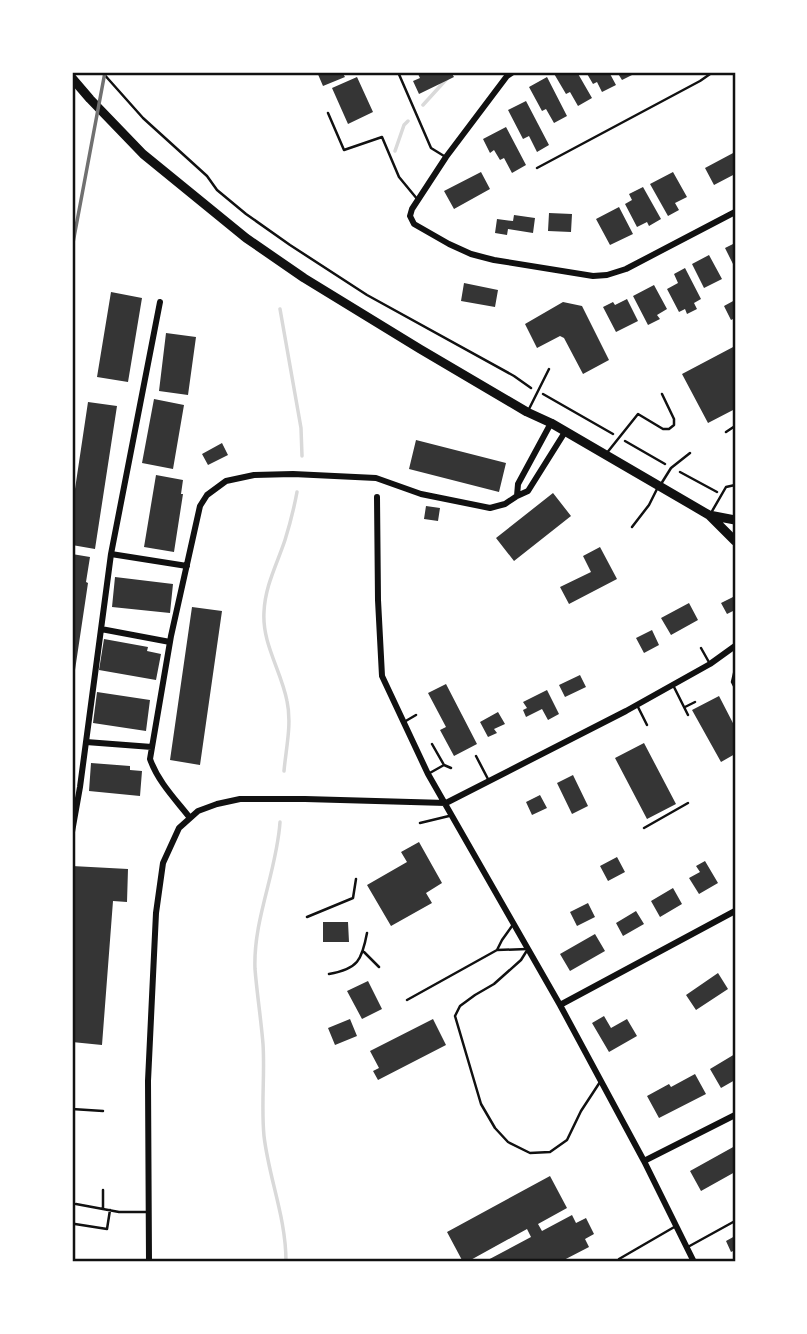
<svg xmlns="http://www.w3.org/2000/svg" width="807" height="1334" font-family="Signika,sans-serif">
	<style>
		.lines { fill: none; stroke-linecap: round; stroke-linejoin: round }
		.stream { stroke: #d9d9d9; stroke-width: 3.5 }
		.building { fill: #353535 }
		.path { stroke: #111; stroke-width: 2.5 }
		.service { stroke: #111; stroke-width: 2.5 }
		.minor { stroke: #111; stroke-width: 6 }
		.secondary { stroke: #111; stroke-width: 9 }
		.rail { stroke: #707070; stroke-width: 3.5 }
		.neatline { fill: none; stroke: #111; stroke-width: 2.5 }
	</style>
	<rect width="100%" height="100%" fill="#fff"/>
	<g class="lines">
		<path class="stream" d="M423,105l30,-33
			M395,151l9,-26 4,-4
			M280,309l21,119 1,28
			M284,771c2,-23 8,-47 3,-70 -6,-31 -25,-57 -23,-89 1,-26 13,-48 21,-72 5,-16 9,-32 12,-48
			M280,822c-3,49 -27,97 -25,147 2,25 6,50 8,75 2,31 -2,61 1,92 5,43 22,81 22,126"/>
	</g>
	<path class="building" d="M317,72h25l3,5 -22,9z
		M417,72h34l3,5 -35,17 -6,-13 7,-3z
		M553,72h24l15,26 -14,8 -8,-14 -4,2z
		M586,72h23l7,13 -14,7 -5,-10 -4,2z
		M617,72h21l-16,8z
		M357,77l16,35 -25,12 -16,-36z
		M547,77l20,39 -13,7 -8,-14 -4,2 -13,-24z
		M526,101l23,44 -12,7 -8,-16 -6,3 -15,-29z
		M506,127l20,38 -14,8 -8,-15 -4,2 -6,-10 -4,3 -7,-14z
		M735,152v22l-21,11 -9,-17z
		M481,172l9,17 -36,20 -10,-18z
		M673,172l14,25 -12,6 4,7 -11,6 -18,-32z
		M643,187l18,32 -12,7 -2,-4 -10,5 -12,-23 7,-4 -3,-6z
		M619,207l14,27 -23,11 -14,-26z
		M549,213l23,1 -1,18 -23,-1z
		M514,215l21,3 -2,15 -25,-4 -1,6 -12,-2 2,-14 16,2z
		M735,243v25l-10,-20z
		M709,255l13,24 -18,9 -12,-24z
		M685,268l16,31 -7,4 3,6 -10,5 -2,-5 -6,3 -12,-23 11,-6 -4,-9z
		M464,283l34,7 -3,17 -34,-6z
		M654,285l13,24 -10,6 3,4 -12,6 -15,-29z
		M111,292l31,6 -14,84 -31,-5z
		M627,299l11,22 -22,11 -13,-25 10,-5 2,3z
		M735,300v18l-4,2 -7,-14z
		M563,302l19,4 27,54 -26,14 -19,-36 -4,-2 -23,12 -12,-24z
		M166,333l30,4 -8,58 -29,-4z
		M735,346v63l-27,14 -26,-49z
		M154,399l30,6 -11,64 -31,-6z
		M88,402l29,4 -22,143 -23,-4v-36z
		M416,440l90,23 -7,29 -90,-23z
		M222,443l6,12 -20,10 -6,-11z
		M156,475l27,5 -2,14h2l-9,58 -30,-5z
		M553,493l18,23 -57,45 -18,-23z
		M426,506l14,2 -2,13 -14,-2z
		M600,547l17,32 -48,25 -9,-17 31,-15 -8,-16z
		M72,554l18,3 -4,25 2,1 -13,87h-3z
		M115,577l58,7 -3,29 -58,-6z
		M733,597l2,5v8l-8,4 -6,-11z
		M689,603l9,17 -27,15 -10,-17z
		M192,607l30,4 -22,154 -30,-5z
		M652,630l7,15 -15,8 -8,-15z
		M104,639l44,8 -1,4 14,3 -5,26 -57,-10z
		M580,675l6,12 -21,10 -6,-12z
		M446,684l31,60 -23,12 -14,-26 6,-3 -18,-34z
		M547,690l12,24 -11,6 -6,-11 -16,8 -3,-7 4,-2 -4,-6z
		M97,692l53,8 -4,31 -53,-8z
		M719,696l16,31v27l-14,8 -29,-52z
		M498,712l7,12 -11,5 3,4 -9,4 -8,-15z
		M644,743l32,61 -29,15 -32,-61z
		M91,763l39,3v4l12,1 -2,25 -51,-5z
		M573,775l15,31 -16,8 -15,-31z
		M540,795l7,13 -15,7 -6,-13z
		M419,842l23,41 -16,10 6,10 -41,23 -24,-41 40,-23 -6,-10z
		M617,857l8,15 -17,9 -8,-15z
		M705,861l13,22 -19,11 -10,-16 11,-6 -4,-6z
		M72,866l56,3 -1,33 -14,-1 -11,144 -30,-3z
		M673,888l9,16 -22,13 -9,-16z
		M588,903l7,14 -18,9 -7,-14z
		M636,911l8,13 -21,12 -7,-13z
		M323,922h25l1,20h-26z
		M595,934l10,17 -35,20 -10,-17z
		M718,973l10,16 -32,21 -10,-15z
		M368,981l14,28 -20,10 -15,-28z
		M604,1016l7,12 16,-9 10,17 -28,16 -17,-29z
		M350,1019l7,17 -22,9 -7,-17z
		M433,1019l13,26 -68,35 -5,-9 6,-3 -9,-17z
		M735,1054v26l-14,8 -11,-19z
		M695,1074l11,20 -47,24 -12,-22 22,-12 2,3z
		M735,1146v26l-34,19 -11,-20z
		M550,1176l17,32 -29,16 4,7 30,-16 4,8 10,-5 8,16 -9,5 4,8 -29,15h-76l47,-25 -4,-8 -60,33h-4l-16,-30z
		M735,1236v14l-4,2 -5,-11z"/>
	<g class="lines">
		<path class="path" d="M102,72l41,46 64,58 10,14 29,24 44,31 77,50 147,81 17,12
			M543,394l70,40
			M625,441l40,23
			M680,472l37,20"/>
		<path class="service" d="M398,72l33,76 13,8
			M328,113l16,37 38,-13 17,40 19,23
			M537,168l163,-87 13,-9
			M529,409l20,-40
			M726,432l9,-6
			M606,454l32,-40 25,15h6l5,-4v-6l-12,-25
			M661,484l10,-16 19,-15
			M711,513l15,-26 9,-2
			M632,527l17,-22 8,-16
			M701,648l9,16
			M735,669l-3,13 3,6
			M673,685l15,30
			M637,705l10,20
			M685,707l10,-5
			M404,722l12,-7
			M476,756l13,25
			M444,765l7,3
			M428,774l16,-9 -12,-21
			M420,823l29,-7
			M644,828l44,-25
			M307,917l46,-19 3,-19
			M497,950l5,-10 10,-14
			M364,952l15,15
			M526,952l-5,8 -27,24 -19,11 -15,11 -5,10 26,88 14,24 13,14 22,11 20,-1 17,-12 14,-29 19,-29
			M329,974c29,-5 33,-14 38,-41
			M407,1000l90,-50 30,-1
			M72,1109l31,2
			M103,1190v19
			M76,1204l43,8h30
			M75,1224l32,5 3,-19
			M686,1248l49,-27
			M619,1259l57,-33
			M732,1262l3,-2"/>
		<path class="minor" d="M513,72l-6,4 -61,81 -34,52 -2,7 4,8 35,20 22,10 23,6 99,16 14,-1 19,-6 109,-57
			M517,496l1,-12 33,-61
			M377,497l1,103 4,76 46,98 132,231 84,156 50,101
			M111,554l76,12
			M101,629l69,13
			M86,742l66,5
			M190,818c-14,-18 -32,-36 -40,-59l21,-123 29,-130 7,-11 19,-14 28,-6 39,-1 83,4 45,16 69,14 15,-4 12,-8 11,-5 37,-59
			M72,832l8,-45 31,-233 49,-252
			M560,1005l175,-94
			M644,1161l91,-46
			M149,1262l-1,-181 8,-168 7,-50 16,-35 19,-17 19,-7 23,-5h65l141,4 180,-92 84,-47 25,-18"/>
		<path class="secondary" d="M72,78l18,21 53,55 103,84 58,40 116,71 107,63 24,11 158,92 26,26
			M709,515l26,5"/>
		<path class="rail" d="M72,248l33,-176"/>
	</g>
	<rect width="807" height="1334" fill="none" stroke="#ffffff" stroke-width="147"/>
	<rect x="74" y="74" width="660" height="1186" class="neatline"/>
</svg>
